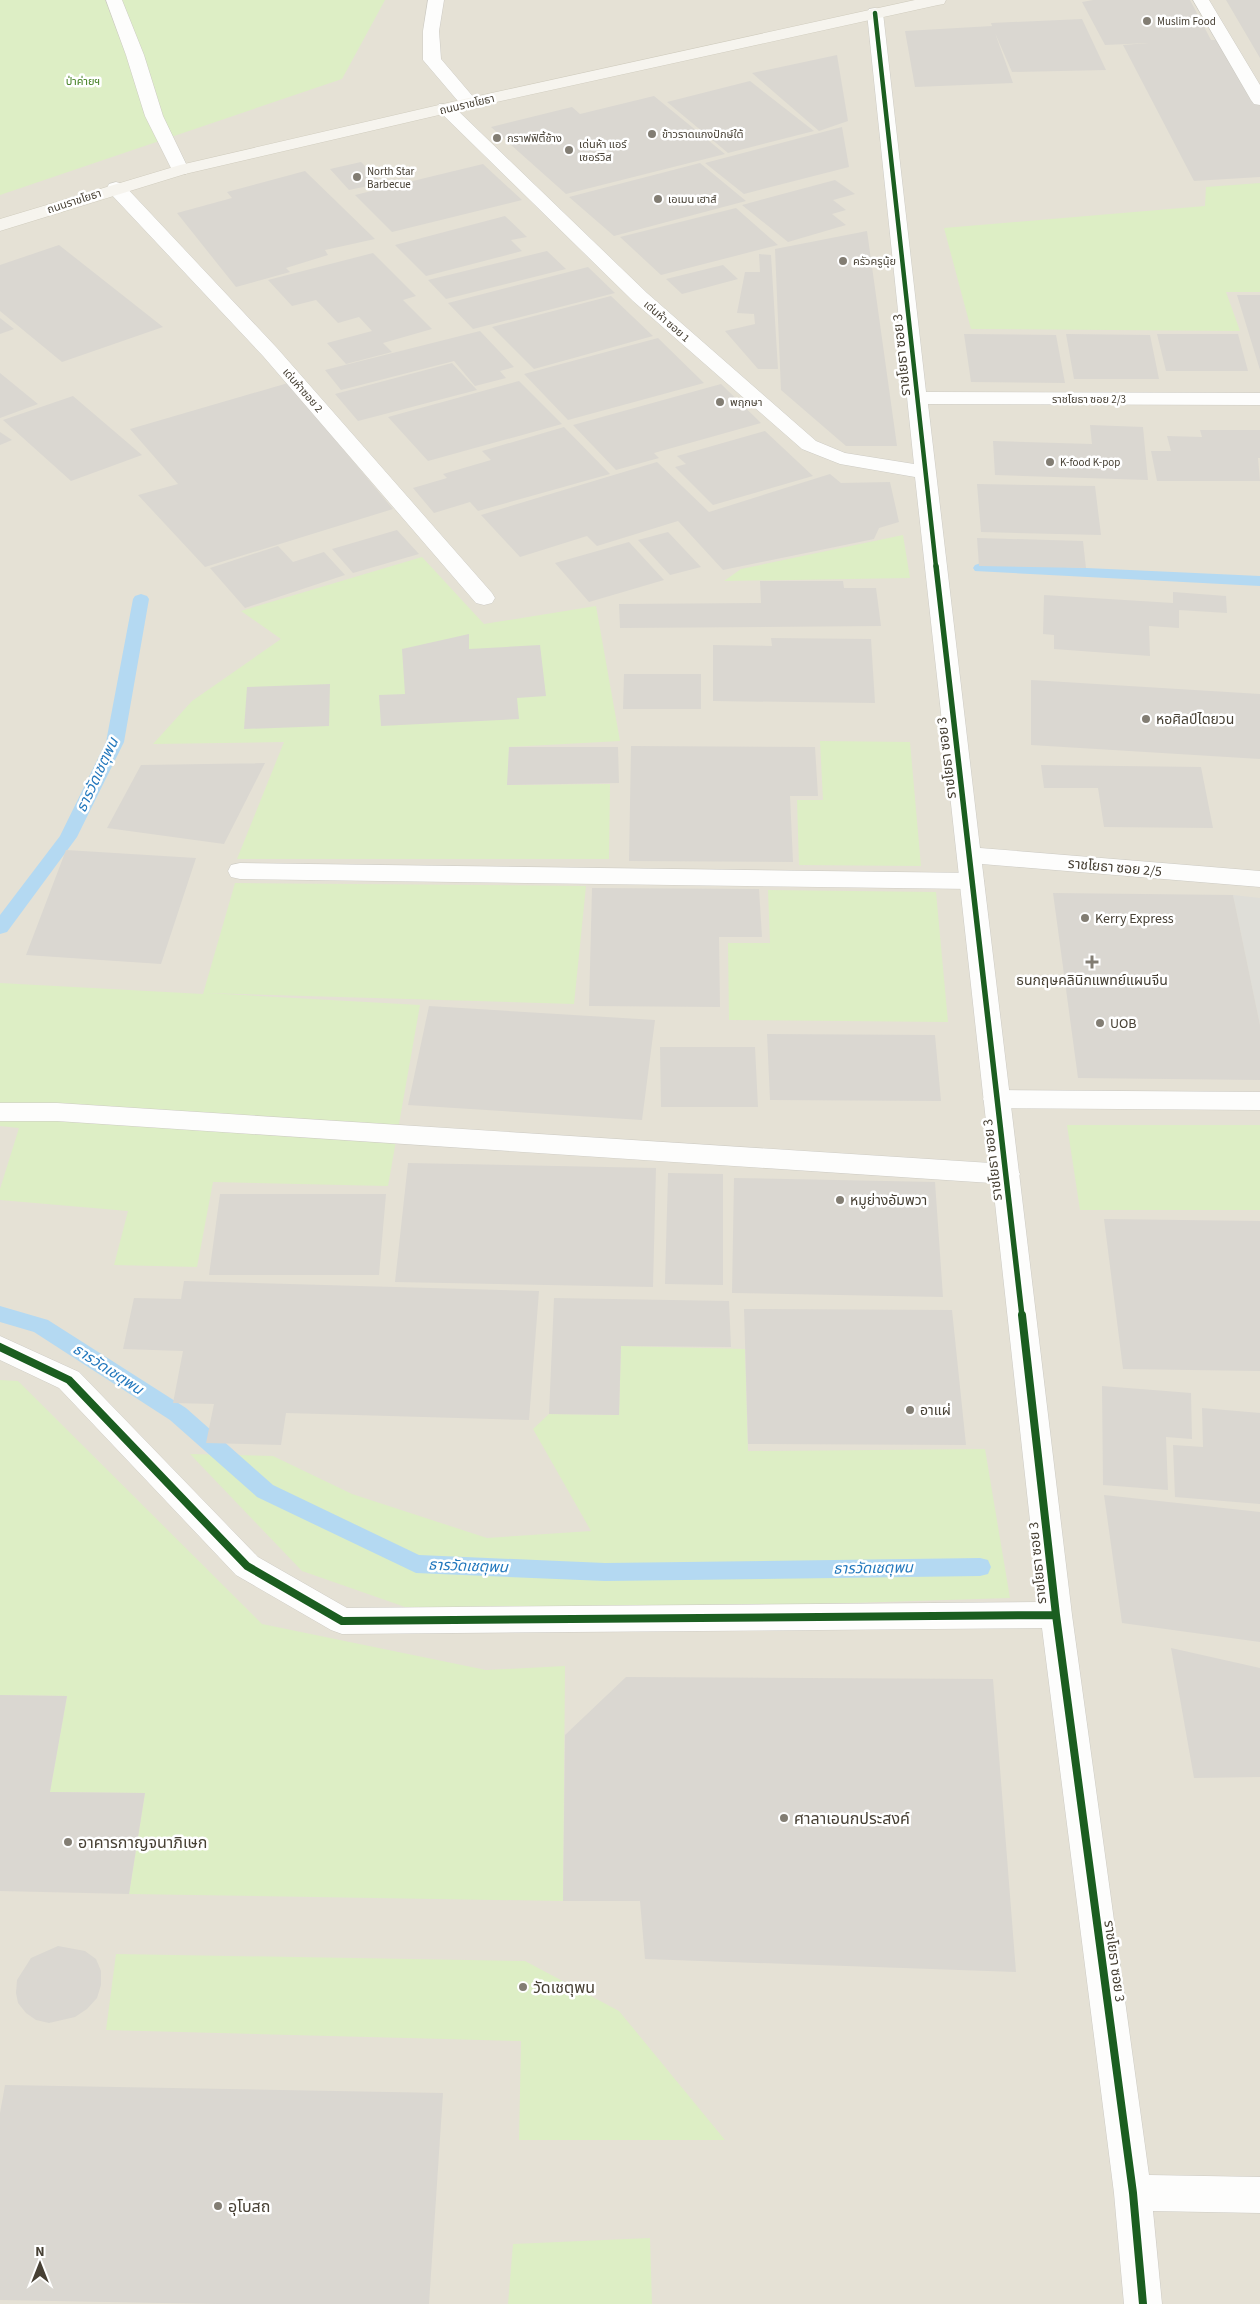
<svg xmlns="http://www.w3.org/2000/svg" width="1260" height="2304" font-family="'Source Sans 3','Noto Sans Thai',sans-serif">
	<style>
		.residential { fill: #e5e1d5 }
		.green { fill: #ddeec5 }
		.parking { fill: #dfded8 }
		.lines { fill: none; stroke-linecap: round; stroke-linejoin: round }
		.stream { fill: #b4d9f2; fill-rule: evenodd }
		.building { fill: #dad7d1 }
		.lane-casing { stroke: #cdcbc4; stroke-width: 1 }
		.street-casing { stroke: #cdcbc4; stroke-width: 1 }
		.secondary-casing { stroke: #d0ccbe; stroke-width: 1 }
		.lane { fill: #fdfdfc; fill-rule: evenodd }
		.street { fill: #fdfdfc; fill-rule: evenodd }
		.secondary { fill: #f6f4ee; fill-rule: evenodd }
		.cycleway-far2-casing { stroke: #fff; stroke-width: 6 }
		.cycleway-far1-casing { stroke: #fff; stroke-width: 9 }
		.cycleway-casing { stroke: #fff; stroke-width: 11 }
		.cycleway-far2 { stroke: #1b5e20; stroke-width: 4.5 }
		.cycleway-far1 { stroke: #1b5e20; stroke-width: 5.5 }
		.cycleway { stroke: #1b5e20; stroke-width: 8 }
		.poi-dot { fill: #827d73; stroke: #fff; stroke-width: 2 }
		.labels { text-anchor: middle; stroke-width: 5; stroke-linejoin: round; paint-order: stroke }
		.far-poi-label { font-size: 11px; fill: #474034; stroke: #fff; text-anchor: start }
		.far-park-label { font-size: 11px; fill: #427f21; stroke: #fff }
		.far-street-label { font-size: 11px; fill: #474034; stroke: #fff }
		.street-label { font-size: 14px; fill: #474034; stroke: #fff }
		.poi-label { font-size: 14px; fill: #474034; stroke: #fff; text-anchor: start }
		.water-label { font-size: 15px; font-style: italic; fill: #2378bd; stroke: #fff }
		.near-poi-label { font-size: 16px; fill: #474034; stroke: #fff; text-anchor: start }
	</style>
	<rect width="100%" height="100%" fill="#f0efe8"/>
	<path class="residential" d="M0,0h1260v2304h-1260z"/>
	<path class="green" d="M0,0h385l-43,79 -342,116z
		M1260,183v109h-34l14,39 -269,-2 -27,-101 261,-22 1,-19z
		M903,535l7,43 -186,3 17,-12z
		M422,557l62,67 112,-18 24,135 -111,6 -1,38 102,-1 -1,75h-372l47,-117 -131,2 39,-43 89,-62 -40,-28z
		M820,741l90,1 11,124 -122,-1 -2,-65h26z
		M235,883l351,3 -12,118 -369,-11 215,12 -32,181 -175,-4 -16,85 -83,-2 14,-54 -128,-11v-11l19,-61 -19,-2v-143l203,11z
		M768,890l168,2 12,130 -219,-2 -1,-77h42z
		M1067,1125h193v85h-180z
		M621,1346l124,3 3,102 237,-2 25,149 -223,7 -379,3 -106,-37 -112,-117 83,2 79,38 135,44 104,-7 -58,-102 16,-15 70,1z
		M0,1380l18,1 244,243 224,46 79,-4 -2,235 -434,-7 16,-101 -95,-1 17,-96 -67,-1z
		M116,1954l409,7 94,50 106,129h-206l2,-99 -415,-11z
		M650,2238l2,66h-144l5,-60z"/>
	<path class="parking" d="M1233,895l27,3v127z"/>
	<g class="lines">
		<path class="stream" d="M981,563l279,13v10l-285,-15 -2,-3 2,-3z
			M141,594l6,2 2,3 -25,143 -47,95 -70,95 -7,2v-19l60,-79 46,-94 27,-143 2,-3z
			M0,1306l48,14 138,88 87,77 146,70 186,8 375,-5 8,2 3,7 -3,7 -8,2 -375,5 -189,-8 -159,-76 -87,-77 -136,-88 -34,-10z"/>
	</g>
	<path class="building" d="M1093,0h97l21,40h6l43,65v72l-66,4 -71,-136 26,-2 -44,2 -23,-43z
		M1226,0h34v58z
		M1082,19l24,51 -94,2 -17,-39 18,50 -98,4 -10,-56 87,-5 -1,-3z
		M837,55l11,66 -29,10 -67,-58z
		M750,81l64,50 -86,22 -61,-51z
		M654,96l71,58 -159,40 -75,-67 81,-20 8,7z
		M842,127l7,40 -105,27 -39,-31z
		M361,162l21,21 -33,7 -19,-21z
		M700,163l46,38 -132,35 -45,-39z
		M483,164l39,36 -130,32 -37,-37z
		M305,171l70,68 -50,11 3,5 -42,13 4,4 -54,15 -59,-74 55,-15 -5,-6z
		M835,180l20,14 -22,6 13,10 -14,4 14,11 -58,17 -46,-37z
		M736,208l42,37 -117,30 -41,-38z
		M505,216l22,21 -16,3 11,11 -96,25 -31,-31z
		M867,231l30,215h-51l-65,-56 -6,-141z
		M59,245l104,82 -101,35 -62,-51v-46z
		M547,251l19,18 -120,30 -18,-19z
		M373,253l43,43 -13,4 29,29 -49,14 9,9 -46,12 -19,-21 45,-12 -13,-14 -21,6 -22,-23 -24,6 -24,-26z
		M759,254l12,1 7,114h-20l-33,-38 30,-7 -1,-10 -17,-1 8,-41h15z
		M723,265l15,14 -56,15 -16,-15z
		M588,267l27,26 -142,36 -25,-26z
		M1237,295h23v75z
		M611,296l42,40 -119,33 -42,-42z
		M0,318l14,11 -14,5z
		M480,331l34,36 -14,4 6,7 -31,8 -21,-25 -113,29 -16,-20z
		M964,334l92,1 9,48 -94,-1z
		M1066,334l84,1 9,44h-85z
		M1157,334h81l10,37h-82z
		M658,338l46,45 -136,37 -44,-46z
		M452,363l25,27 -119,31 -23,-27z
		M0,373l38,31 -38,14z
		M519,381l43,43 -134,37 -40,-44z
		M288,383l105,126 -188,58 -67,-72 40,-11 -48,-55z
		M721,384l40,39 -107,30 5,5 -43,12 -43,-45z
		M73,396l69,59 -71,26 -68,-61z
		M1090,425l53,2 5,53 -153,-5 -2,-34 99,3z
		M564,427l46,47 -132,37 -8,-9 -36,11 -21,-25 34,-10 -4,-4 48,-14 -9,-9z
		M1200,430h60v28h-2l2,23h-103l-6,-30h20l-4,-15 35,1z
		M765,431l48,45 -100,29 -38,-38 11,-3 -9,-8z
		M0,432l12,8 -12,5z
		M657,462l52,50 121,-38 11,9 49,-1 9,40 -20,6 -5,11 -151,31 -45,-49 -81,25 -10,-10 -67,21 -39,-42z
		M977,484l118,2 6,49 -120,-3z
		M397,530l22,24 -66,19 -21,-24z
		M668,532l33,35 -31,8 -32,-35z
		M977,538l106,3 3,27 -107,-2z
		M629,542l35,38 -75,22 -34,-39z
		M278,546l15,16 31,-10 21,23 -100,33 -35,-40z
		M760,581h83l1,7h32l5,38 -261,2 -1,-24 142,-1z
		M1173,592l53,4 1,17 -48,-3v18l-30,-2 1,30 -96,-7v-14l-11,-1 1,-39 129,8z
		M469,634v15l71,-4 6,51 -29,2 2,21 -138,7 -2,-31 26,-1 -3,-45z
		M771,638l100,1 4,64 -162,-2v-56l59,1z
		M624,674h77v35h-78z
		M1031,680l229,14v65l-229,-14z
		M330,684l-1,42 -85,3 3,-42z
		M631,746l184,1 3,49h-28l3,66 -164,-1z
		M509,747h109l1,36 -112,2z
		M265,763l-41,81 -117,-16 34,-63z
		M1041,765l160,2 12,61 -109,-1 -6,-39h-54z
		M66,850l130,8 -35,106 -135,-9z
		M592,888l167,1 3,48h-43l1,70 -131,-1z
		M1053,893l180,2 27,130v55l-182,-2z
		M429,1006l226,14 -13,100 -234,-15z
		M767,1034l168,1 6,66 -171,-1z
		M660,1047h95l3,60h-97z
		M408,1163l248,5 -3,119 -258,-5z
		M668,1173l55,1v111l-58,-1z
		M734,1178l201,4 8,115 -211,-4z
		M220,1194h166l-7,81h-170z
		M1104,1219l156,2v150l-137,-2z
		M184,1281l355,10 -10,129 -243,-7 -5,32 -75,-2 8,-39 -41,-1 10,-52 -60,-2 11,-51 47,1z
		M554,1298l175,3 2,46 -110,-1 -2,69 -70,-1z
		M744,1309l208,1 14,135 -218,-1z
		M1102,1386l89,7 1,46 -26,-2 2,53 -65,-5z
		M1202,1408l58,5v91l-85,-7 -2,-52 30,2z
		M1104,1495l156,17v130l-138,-19z
		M1171,1648l89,20v109l-66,1z
		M626,1677l367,2 23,293 -371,-13 -5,-58h-77l2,-166z
		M0,1695l67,1 -17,96 95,1 -16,101 -129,-3z
		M58,1946l27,5 11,8 5,12v14l-4,13 -10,11 -12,8 -26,6 -13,-3 -10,-7 -8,-10 -2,-10 1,-13 14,-22z
		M5,2085l438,8 -14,211h-212l-217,-4v-187z"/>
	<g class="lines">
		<g class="lane-casing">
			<path id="lane" d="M106,0h16l22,55 19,61 26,54 -3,4h-12l-29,-58 -19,-61z
				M428,0h16l-5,31 2,28 34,40 3,4 -3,4h-12l-40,-47v-29z
				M240,863l732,10 9,2 3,6 -3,6 -9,2 -732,-10 -9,-2 -3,-6 3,-6z
				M997,1090l263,2v18l-263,-2 -10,-2 -4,-7 4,-7z
				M0,1103h57l949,61 10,3 4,7 -4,7 -10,3 -949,-63h-57z"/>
		</g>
		<g class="street-casing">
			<path id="street" d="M1193,0h16l51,85v20l-6,-1 -3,-4z
				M875,8l6,1 2,4 43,379 334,1v12l-332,-1 52,444 280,23v16l-278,-23 90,751 77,560 111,2v36l-107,-2 9,93h-38l-10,-111 -72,-565 -700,6 -11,-4 -95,-55 -177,-187 -59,-28v-24l79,36 179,185 89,51 692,-6 -124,-1125 -75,-13 -38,-15 -169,-148 -197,-193 3,-4h12l196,189 169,148 29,12 69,11 -47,-451 2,-4z
				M116,182l7,2 154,164 215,245 3,5 -3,5 -8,2 -8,-2 -213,-247 -154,-164 -2,-4 2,-4z"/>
		</g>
		<g class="secondary-casing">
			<path id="secondary" d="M915,0h31l-2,4 -6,1 -469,103 -284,66 -185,57v-12l180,-54 289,-67z"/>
		</g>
		<use href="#lane" class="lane"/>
		<use href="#street" class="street"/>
		<use href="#secondary" class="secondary"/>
		<g class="cycleway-far2-casing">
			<path id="cycleway-far2" d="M875,13l61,554"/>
		</g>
		<g class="cycleway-far1-casing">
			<path id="cycleway-far1" d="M936,566l86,750"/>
		</g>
		<g class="cycleway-casing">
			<path id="cycleway" d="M1022,1315l34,300 77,578 10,111
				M0,1347l69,33 178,186 95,55 714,-6"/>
		</g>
		<use href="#cycleway-far2" class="cycleway-far2"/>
		<use href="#cycleway-far1" class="cycleway-far1"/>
		<use href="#cycleway" class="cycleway"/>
	</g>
	<g class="poi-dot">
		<circle cx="1147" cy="21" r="5"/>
		<circle cx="652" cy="134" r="5"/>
		<circle cx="497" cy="138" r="5"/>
		<circle cx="569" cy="150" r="5"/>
		<circle cx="357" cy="177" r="5"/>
		<circle cx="658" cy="199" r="5"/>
		<circle cx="843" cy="261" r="5"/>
		<circle cx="720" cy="402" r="5"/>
		<circle cx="1050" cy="462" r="5"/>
		<circle cx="1146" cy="719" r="5"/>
		<circle cx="1085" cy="918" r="5"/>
		<path d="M1089.5 954.5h5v5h5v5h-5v5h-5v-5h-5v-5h5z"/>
		<circle cx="1100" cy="1023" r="5"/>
		<circle cx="840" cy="1200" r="5"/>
		<circle cx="910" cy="1410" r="5"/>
		<circle cx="784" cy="1818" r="5"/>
		<circle cx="68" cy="1842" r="5"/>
		<circle cx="523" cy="1987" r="5"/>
		<circle cx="218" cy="2206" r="5"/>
	</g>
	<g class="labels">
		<g class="far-poi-label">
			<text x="1157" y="25">Muslim Food</text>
			<text x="662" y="138">ข้าวราดแกงปักษ์ใต้</text>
			<text x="507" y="142">กราฟฟิตี้ช้าง</text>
			<text x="579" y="148">เด่นห้า แอร์<tspan x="579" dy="13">เซอร์วิส</tspan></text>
			<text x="367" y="175">North Star<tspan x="367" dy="13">Barbecue</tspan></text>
			<text x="668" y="203">เอเมน เฮาส์</text>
			<text x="853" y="265">ครัวครูนุ้ย</text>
			<text x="730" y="406">พฤกษา</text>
			<text x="1060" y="466">K-food K-pop</text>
		</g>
		<g class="far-park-label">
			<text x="83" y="85">ป่าค่ายฯ</text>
		</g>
		<g class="far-street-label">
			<text transform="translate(467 104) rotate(-13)" y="4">ถนนราชโยธา</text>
			<text transform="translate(74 201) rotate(-18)" y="4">ถนนราชโยธา</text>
			<text transform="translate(667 321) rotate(41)" y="4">เด่นห้า ซอย 1</text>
			<text transform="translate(303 390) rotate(49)" y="4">เด่นห้าซอย 2</text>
			<text x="1089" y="403">ราชโยธา ซอย 2/3</text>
		</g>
		<g class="street-label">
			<text transform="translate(901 355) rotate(-96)" y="5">ราชโยธา ซอย 3</text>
			<text transform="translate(946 758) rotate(-97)" y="5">ราชโยธา ซอย 3</text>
			<text transform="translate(1115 867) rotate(5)" y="5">ราชโยธา ซอย 2/5</text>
			<text transform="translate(992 1160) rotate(-97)" y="5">ราชโยธา ซอย 3</text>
			<text transform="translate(1037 1563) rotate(-96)" y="5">ราชโยธา ซอย 3</text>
			<text transform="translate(1115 1961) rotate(82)" y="5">ราชโยธา ซอย 3</text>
		</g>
		<g class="poi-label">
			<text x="1156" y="724">หอศิลป์ไตยวน</text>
			<text x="1095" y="923">Kerry Express</text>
			<text x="1092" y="985" text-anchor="middle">ธนกฤษคลินิกแพทย์แผนจีน</text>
			<text x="1110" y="1028">UOB</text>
			<text x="850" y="1205">หมูย่างอัมพวา</text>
			<text x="920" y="1415">อาแผ่</text>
		</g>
		<g class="water-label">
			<text transform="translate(97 775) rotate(-65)" y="5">ธารวัดเชตุพน</text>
			<text transform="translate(108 1369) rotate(33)" y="5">ธารวัดเชตุพน</text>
			<text transform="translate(468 1566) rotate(2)" y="5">ธารวัดเชตุพน</text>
			<text transform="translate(873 1568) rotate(-1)" y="5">ธารวัดเชตุพน</text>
		</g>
		<g class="near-poi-label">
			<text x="794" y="1824">ศาลาเอนกประสงค์</text>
			<text x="78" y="1848">อาคารกาญจนาภิเษก</text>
			<text x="533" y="1993">วัดเชตุพน</text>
			<text x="228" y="2212">อุโบสถ</text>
		</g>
	</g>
	<g transform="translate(40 2264)" stroke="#ffffff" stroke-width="4" paint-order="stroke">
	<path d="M0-4L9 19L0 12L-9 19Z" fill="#474034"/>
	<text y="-8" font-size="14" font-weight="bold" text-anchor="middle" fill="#474034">N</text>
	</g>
</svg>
